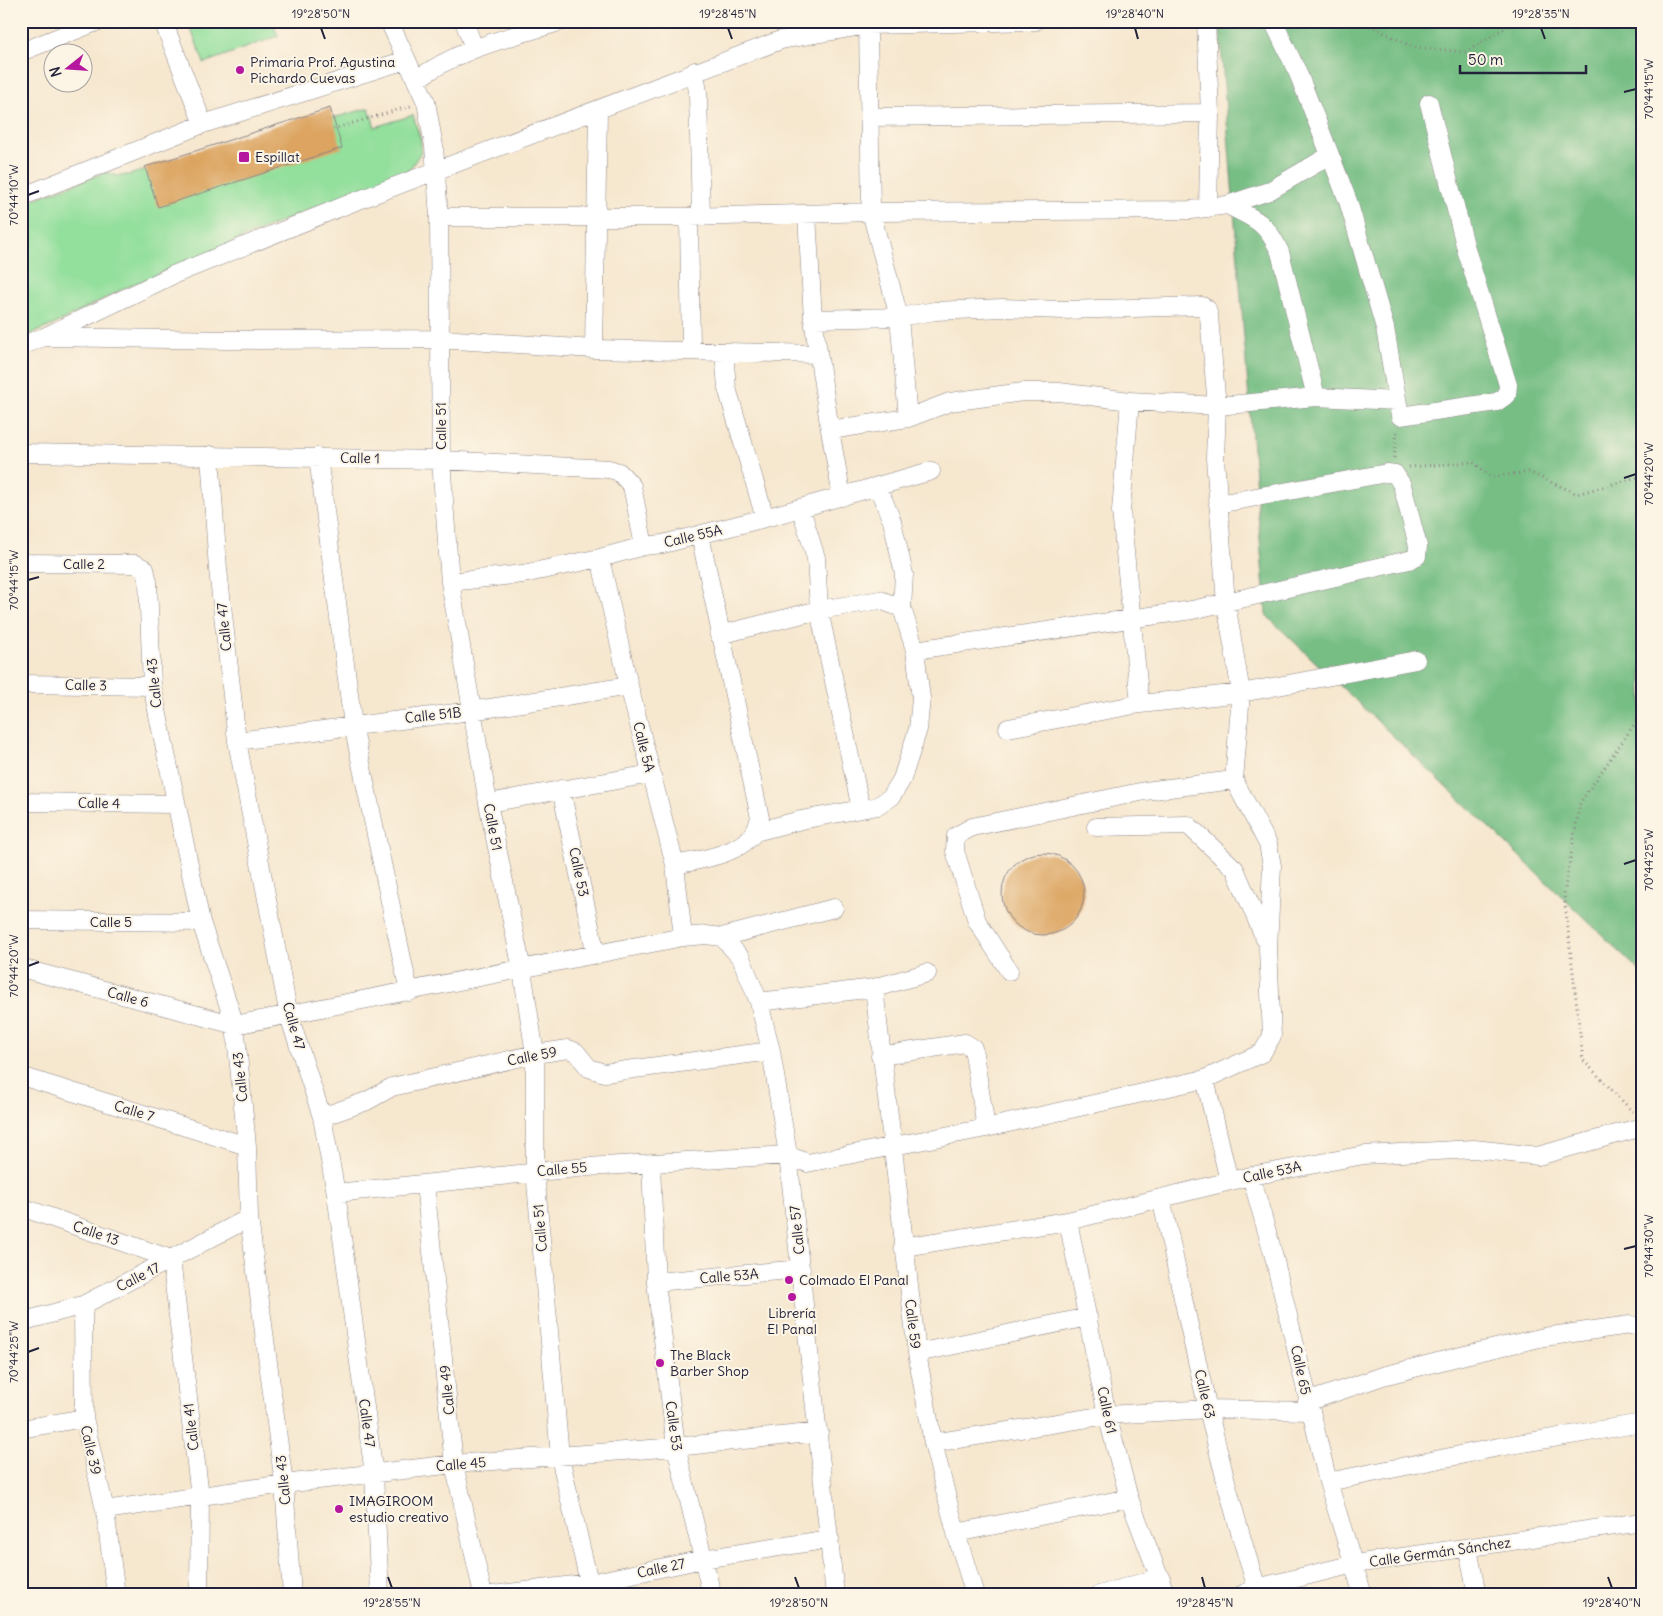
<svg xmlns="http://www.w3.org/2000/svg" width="1663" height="1616" font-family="Delius,sans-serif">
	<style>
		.green { fill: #93df9c; stroke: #5a806c }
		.forest { fill: #76be84; stroke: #4c7060 }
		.building { fill: #dca461 }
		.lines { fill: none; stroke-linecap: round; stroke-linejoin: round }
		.minor-casing { stroke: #8c8485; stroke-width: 19 }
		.path { stroke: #8c8485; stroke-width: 3; stroke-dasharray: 1 4; stroke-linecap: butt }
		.minor { stroke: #fff; stroke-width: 18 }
		.ticks { fill: none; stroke: #22223b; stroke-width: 2 }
		.poi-dot { fill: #b5179e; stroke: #fcf5e5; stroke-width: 2 }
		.labels { text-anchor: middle; stroke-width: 4; stroke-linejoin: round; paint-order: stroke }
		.poi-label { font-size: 14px; fill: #22223b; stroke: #fcf5e5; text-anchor: start }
		.street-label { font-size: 14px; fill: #22223b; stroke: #fcf5e5 }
		.neatline { fill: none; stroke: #22223b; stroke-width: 2 }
		.ticks-label { font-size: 12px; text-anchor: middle; fill: #22223b }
	</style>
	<rect width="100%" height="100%" fill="#fcf5e5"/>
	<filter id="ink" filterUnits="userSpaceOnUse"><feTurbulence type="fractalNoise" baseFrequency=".02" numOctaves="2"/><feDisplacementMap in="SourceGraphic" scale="10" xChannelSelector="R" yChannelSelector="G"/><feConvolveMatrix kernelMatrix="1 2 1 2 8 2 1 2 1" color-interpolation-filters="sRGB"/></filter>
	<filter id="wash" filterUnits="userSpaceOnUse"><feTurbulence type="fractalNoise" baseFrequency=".0096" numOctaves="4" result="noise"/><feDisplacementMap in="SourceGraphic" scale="20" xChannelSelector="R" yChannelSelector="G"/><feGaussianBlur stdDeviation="1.12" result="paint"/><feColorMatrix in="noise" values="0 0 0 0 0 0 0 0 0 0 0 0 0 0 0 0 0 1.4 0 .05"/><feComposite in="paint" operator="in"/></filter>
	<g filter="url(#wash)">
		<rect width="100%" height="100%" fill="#f6e7cf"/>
		<path class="green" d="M272,21l6,15 -74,27 -16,-41z
			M369,108l6,19 38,-12 8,26v11l-13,20 -81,30 -204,87 -70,36 -32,13v-134l85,-32 12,4 10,-1z"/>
		<path class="forest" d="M1219,21h423v952l-376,-358z"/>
		<g id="blocks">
			<path class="building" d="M330,108l12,40 -184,59 -13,-40z
				M1002 894a41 41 0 1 1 82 0a41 41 0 1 1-82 0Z"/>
		</g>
	</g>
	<g filter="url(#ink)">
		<use href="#blocks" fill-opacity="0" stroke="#8c8485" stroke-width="1"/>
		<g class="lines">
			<g class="minor-casing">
				<path id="minor" d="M163,21l40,103
					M389,21l37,81 8,44 5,71 2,243 9,122 38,221 34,167 13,84v117l25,286 32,138
					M464,21l10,27
					M1206,21l4,92 -2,95
					M1273,21l25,52 50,128 37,127 15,88 97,-14 10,-7 1,-10 -42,-136 -37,-146
					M868,25l3,187 28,105 9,101
					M21,52l78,-31
					M695,71l3,22 3,124
					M416,80c44,-32 95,-43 147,-59
					M871,117l339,-4
					M21,197l182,-73 203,-64
					M1227,205c29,14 39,17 53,47l36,145
					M807,215l6,104 17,111 78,-12 42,-16 73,-10h36l71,9 87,5 -8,-89 -2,-8 -5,-3 -138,4 -62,-2 -67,3 -36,6 -86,2
					M439,217h250l182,-5 320,-2 36,-5 42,-14 60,-35
					M689,217l2,134
					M47,337l181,3 213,-1 153,10 224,5
					M21,346l23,-9 129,-62 178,-72 430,-163 87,-15 168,-4
					M594,349l4,-239
					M724,352l3,36 38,130
					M1130,401l-9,110 19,193
					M830,430l12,67
					M21,453l420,7 168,9 10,3 13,14 12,60
					M210,455l8,114 19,172 52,275 33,101 14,76 38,281 6,121
					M318,457l35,268 56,267
					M878,487l14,34 12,53 -2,34
					M801,509l15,49 3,52 42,199
					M600,558l29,128 46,179 8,72
					M21,563l115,1 9,5 3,13 4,104 49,236 34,103 12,121 2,72 35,266 8,111
					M450,582l73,-8 77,-16 44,-12 19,-2 102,-26 166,-47
					M719,635l100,-25 61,-10 22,8 13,42 277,-40 217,-50 8,-4 1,-10 -16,-61 -7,-11 -8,-1 -169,31
					M21,684l131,2
					M1008,728l132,-24 101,-11 175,-33
					M237,741l234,-30 158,-25
					M561,789l35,166
					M21,802l155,2
					M488,803l163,-29
					M1096,827l92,-2 47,44 30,70
					M755,832l46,-12 77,-14 13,-9 11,-18 16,-50 3,-31 -6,-48
					M675,865c24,-5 63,-10 79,-32 3,-4 4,-10 6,-15l-60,-283
					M21,920l180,2
					M722,937l19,21 18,44 12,49 17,104 47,440
					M21,968l214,57 448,-88 23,-2 16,2 112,-29
					M1009,971l-32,-50 -22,-70 1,-15 16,-9 173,-36 89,-11 7,-87 -15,-90 -11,-145 2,-52 99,-9 81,4
					M874,988l43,365 16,90 23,90 19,62
					M759,1002l115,-14 53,-15
					M880,1056l85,-13 8,5 13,80
					M21,1076l226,70
					M1205,1079l24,102
					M322,1117l45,-16 25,-14 143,-33 33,-5 8,3 13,16 15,5 167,-22
					M651,1164l5,118 20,165 36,148
					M1251,1176l22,77 55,229 35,113
					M425,1184l29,280 29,131
					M336,1193l251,-26 201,-12 19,8 179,-35 219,-49 57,-26 10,-17 -4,-88 4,-82 -4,-22 -34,-64
					M1161,1198c29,130 55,263 96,390
					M21,1207l150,52 29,237 -1,99
					M1068,1221l39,194 22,83 37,97
					M903,1247l165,-26 183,-45 113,-21 110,-6 64,7 104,-29
					M656,1282l145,-13
					M83,1305l1,113 21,92 11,85
					M21,1322l62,-17 166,-87
					M917,1353l171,-36
					M1307,1402l76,-26 82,-21 79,-18 86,-12 12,2
					M21,1429l63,-11
					M933,1443l174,-28 102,-6 101,2
					M1328,1482l171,-35 143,-24
					M105,1510l179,-26 170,-20 222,-17 143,-15
					M956,1533l173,-35
					M1468,1549l9,46
					M492,1595l98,-12 113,-24 127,-20
					M1099,1595l62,-18
					M1241,1595l16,-7 97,-24 288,-42"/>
			</g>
			<path class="path" d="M1361,21l52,26 53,5 50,-31
				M1642,118l-2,8 2,4
				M333,129l78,-23
				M1394,458l3,-26
				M1409,467l64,-5 18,15 38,-5 48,22 65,-18
				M1633,1112l-50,-52 -19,-166 16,-91 62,-90"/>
			<use href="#minor" class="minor"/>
		</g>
	</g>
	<path class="ticks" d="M321,28l4,11M728,28l4,11M1135,28l3,11M1541,28l4,11M1624,92l12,-3M28,195l11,-4M1624,478l12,-4M28,580l11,-3M1624,864l12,-4M28,966l11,-4M1624,1249l12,-3M28,1352l11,-4M388,1577l4,11M795,1577l4,11M1202,1577l3,11M1608,1577l4,11"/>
	<g class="poi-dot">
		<circle cx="240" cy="70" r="5"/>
		<rect x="238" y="151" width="12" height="12" rx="2.5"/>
		<circle cx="789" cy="1280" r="5"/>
		<circle cx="792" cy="1297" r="5"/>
		<circle cx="660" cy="1363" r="5"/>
		<circle cx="339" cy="1509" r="5"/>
	</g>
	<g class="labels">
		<g class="poi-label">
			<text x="250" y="67">Primaria Prof. Agustina<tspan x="250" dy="16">Pichardo Cuevas</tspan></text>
			<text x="255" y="162">Espillat</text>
			<text x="799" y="1285">Colmado El Panal</text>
			<text x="792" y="1318" text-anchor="middle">Librería<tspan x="792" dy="16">El Panal</tspan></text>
			<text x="670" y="1360">The Black<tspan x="670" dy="16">Barber Shop</tspan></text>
			<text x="349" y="1506">IMAGIROOM<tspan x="349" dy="16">estudio creativo</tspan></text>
		</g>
		<g class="street-label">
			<text transform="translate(441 426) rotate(-90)" y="5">Calle 51</text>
			<text transform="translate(360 458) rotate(1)" y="5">Calle 1</text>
			<text transform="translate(693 536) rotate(-13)" y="5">Calle 55A</text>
			<text x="84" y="569">Calle 2</text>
			<text transform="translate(224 627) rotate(-96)" y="5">Calle 47</text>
			<text transform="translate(154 683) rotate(-96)" y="5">Calle 43</text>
			<text transform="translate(86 685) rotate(1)" y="5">Calle 3</text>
			<text transform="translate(433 715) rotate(-6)" y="5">Calle 51B</text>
			<text transform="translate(644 747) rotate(76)" y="5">Calle 5A</text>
			<text transform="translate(99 803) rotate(1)" y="5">Calle 4</text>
			<text transform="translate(493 827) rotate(79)" y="5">Calle 51</text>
			<text transform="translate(579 872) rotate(78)" y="5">Calle 53</text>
			<text x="111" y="927">Calle 5</text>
			<text transform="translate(128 997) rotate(15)" y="5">Calle 6</text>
			<text transform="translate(294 1026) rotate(74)" y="5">Calle 47</text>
			<text transform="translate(532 1056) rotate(-11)" y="5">Calle 59</text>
			<text transform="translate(240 1077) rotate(-96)" y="5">Calle 43</text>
			<text transform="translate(134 1111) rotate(17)" y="5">Calle 7</text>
			<text transform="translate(562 1169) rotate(-5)" y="5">Calle 55</text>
			<text transform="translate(1272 1172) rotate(-12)" y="5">Calle 53A</text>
			<text transform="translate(540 1228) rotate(-95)" y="5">Calle 51</text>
			<text transform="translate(797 1230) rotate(-96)" y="5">Calle 57</text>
			<text transform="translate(96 1233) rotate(19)" y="5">Calle 13</text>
			<text transform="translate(729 1276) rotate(-5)" y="5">Calle 53A</text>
			<text transform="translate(138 1277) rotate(-27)" y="5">Calle 17</text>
			<text transform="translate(913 1324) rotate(83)" y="5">Calle 59</text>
			<text transform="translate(1301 1370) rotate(78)" y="5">Calle 65</text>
			<text transform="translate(447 1390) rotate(-96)" y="5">Calle 49</text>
			<text transform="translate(1205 1394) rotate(77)" y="5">Calle 63</text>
			<text transform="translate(1107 1410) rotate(78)" y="5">Calle 61</text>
			<text transform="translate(367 1423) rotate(82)" y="5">Calle 47</text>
			<text transform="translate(674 1426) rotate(82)" y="5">Calle 53</text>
			<text transform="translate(191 1427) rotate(-97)" y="5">Calle 41</text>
			<text transform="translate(91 1450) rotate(77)" y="5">Calle 39</text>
			<text transform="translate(461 1464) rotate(-5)" y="5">Calle 45</text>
			<text transform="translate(283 1480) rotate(-96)" y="5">Calle 43</text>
			<text transform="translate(1440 1552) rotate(-8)" y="5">Calle Germán Sánchez</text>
			<text transform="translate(661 1568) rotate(-12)" y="5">Calle 27</text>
		</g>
	</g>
	<rect width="1663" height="1616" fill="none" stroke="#fcf5e5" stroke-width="55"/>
	<g transform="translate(68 68) rotate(253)"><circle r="24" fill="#fcf5e5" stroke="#a5a1a1"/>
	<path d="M0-4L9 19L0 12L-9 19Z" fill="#b5179e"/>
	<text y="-8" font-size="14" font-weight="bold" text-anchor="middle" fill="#22223b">N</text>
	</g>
	<path d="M1460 65v8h126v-8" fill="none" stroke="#22223b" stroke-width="2.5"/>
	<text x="1468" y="65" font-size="15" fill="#22223b" stroke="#fcf5e5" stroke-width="4" paint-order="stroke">50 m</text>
	<rect x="28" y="28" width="1608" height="1560" class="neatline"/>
	<g class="ticks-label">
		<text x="321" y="18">19°28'50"N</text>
		<text x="728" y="18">19°28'45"N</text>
		<text x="1135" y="18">19°28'40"N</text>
		<text x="1541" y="18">19°28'35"N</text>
		<text transform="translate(1649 89) rotate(-90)" y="4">70°44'15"W</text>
		<text transform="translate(14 195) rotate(-90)" y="4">70°44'10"W</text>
		<text transform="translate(1649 474) rotate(-90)" y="4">70°44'20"W</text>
		<text transform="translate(14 580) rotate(-90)" y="4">70°44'15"W</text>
		<text transform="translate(1649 860) rotate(-90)" y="4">70°44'25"W</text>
		<text transform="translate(14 966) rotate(-90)" y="4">70°44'20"W</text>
		<text transform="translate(1649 1246) rotate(-90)" y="4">70°44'30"W</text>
		<text transform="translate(14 1352) rotate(-90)" y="4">70°44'25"W</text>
		<text x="392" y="1607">19°28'55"N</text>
		<text x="799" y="1607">19°28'50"N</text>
		<text x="1205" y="1607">19°28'45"N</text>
		<text x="1612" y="1607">19°28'40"N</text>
	</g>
</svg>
